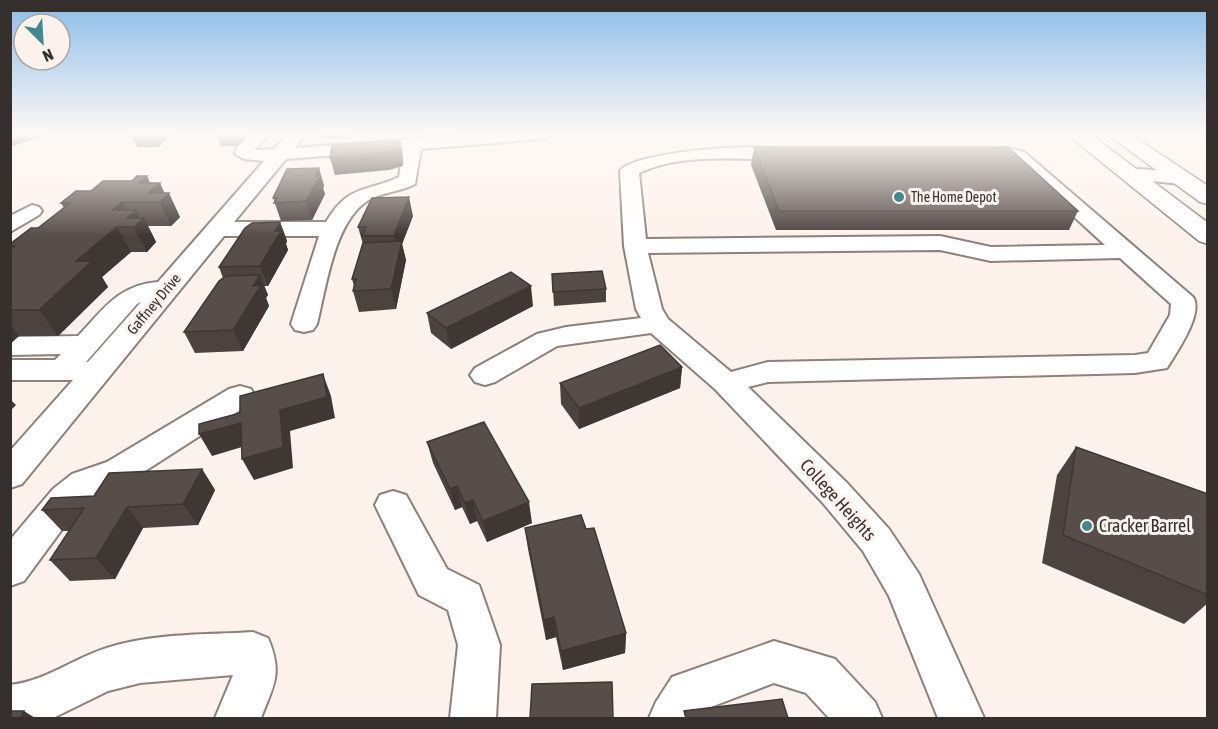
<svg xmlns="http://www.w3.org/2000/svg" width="1218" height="729" font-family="'Asap Condensed',sans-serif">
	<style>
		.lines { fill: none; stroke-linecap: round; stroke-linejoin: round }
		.minor-casing { stroke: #8c817b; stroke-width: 4 }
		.highway-casing { stroke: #8c817b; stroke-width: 3 }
		.minor { fill: #fff; fill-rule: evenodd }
		.highway { fill: #fff; fill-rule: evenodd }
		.wall { fill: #4c433f }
		.shaded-wall { fill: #3e3733 }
		.building { fill: #584e49; stroke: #3e3733; stroke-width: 1.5 }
		.poi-dot { fill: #41898d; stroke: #fdf2eb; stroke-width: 2 }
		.labels { text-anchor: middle; stroke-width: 6; stroke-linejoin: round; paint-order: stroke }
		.far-poi-label { font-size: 14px; fill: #35302e; stroke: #fdf2eb; text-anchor: start }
		.street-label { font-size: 15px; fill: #35302e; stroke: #fdf2eb }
		.near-street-label { font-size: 18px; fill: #35302e; stroke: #fdf2eb }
		.near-poi-label { font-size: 18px; fill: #35302e; stroke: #fdf2eb; text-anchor: start }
	</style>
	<rect width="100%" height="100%" fill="#fdf2eb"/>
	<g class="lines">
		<g class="minor-casing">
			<path id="minor" d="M251,134h19l-16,16 20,-1 14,-15h17l-10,14 178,-14h78l-8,5 -122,10 -6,35c-15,8 -34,8 -48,17 -33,22 -41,87 -50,123l-4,6 -9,2 -9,-2 -4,-6 28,-88h-95l-202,248 -12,4v-37l63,-71h-63v-20h45l6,-6 -51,1v-18l68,-1c26,-27 40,-51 80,-54l106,-121 -20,-2 -9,-5 3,-9zM403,150l-4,27c-35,16 -50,7 -73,45h-92l52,-63zM141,302l-53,60h-2l51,-58z
				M1007,148l17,4 169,145c11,16 -16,55 -26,71l-32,5 -367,9 -20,5 99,96 42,46 30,45 65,144h-46l-49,-122 -26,-45 -40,-48 -107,-113 -65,-57 -94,13 -62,36 -10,3 -10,-3 -5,-7 5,-7 62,-34 29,-7 75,-9 -5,-9 -12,-63 -4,-75c14,-21 168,-32 179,-16l-9,5c-47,0 -108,-8 -151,13l7,66 294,-3 51,11 114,-2 -93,-85 -32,-1 -9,-5 9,-5zM940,250l51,11 129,-3 51,46 -1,11 -22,38 -13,2 -367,7 -37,10 -63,-53 -6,-10 -14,-56z
				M1139,169l42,3 10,6 -10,6 -49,-5 -3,-4 3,-4z
				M32,205l7,2 3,4 -3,4 -29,17v-16z
				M240,386l11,3 4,7 -4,7 -120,77 -35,14 -19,15 -53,72 -14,5v-46l43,-51 19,-15 35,-12 122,-73z
				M393,491l13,4 41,74 32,16 21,60 -4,73h-46l8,-73 -10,-35 -29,-15 -44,-90 5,-10z
				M253,632l15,6c15,36 6,46 -7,80h-46l18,-43 -93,8 -32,8 -55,27h-43v-33c37,-4 65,-28 100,-38 46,-14 96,-12 143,-15z
				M774,641l61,18 40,43 7,16h-53l-23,-25 -32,-10 -71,27 -5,8h-49l7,-16 16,-25z"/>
		</g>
		<g class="highway-casing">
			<path id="highway" d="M1067,134h23l118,89v21l-9,-3z
				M1107,134h23l78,52v18l-8,-2z"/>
		</g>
		<use href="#minor" class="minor"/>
		<use href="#highway" class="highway"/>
	</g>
	<path class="wall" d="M172,134l-14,13h-21l-6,-11z
		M250,134l-12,12h-17l-5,-11z
		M320,134h33l-5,5 -27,-2z
		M754,147l324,64 -9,19h-293l-25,-65z
		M319,168l5,18 -1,2 2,6 -13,26 -31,1 -8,-23z
		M151,183l13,10 16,24 -9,9h-23l8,16 -9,10h-16l-29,25 6,10 -50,49h-39l-9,8v-100l28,-16 26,-20 -3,-5 30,-12z
		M413,216l-11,28 4,16 -10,49 -37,3 -6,-21 1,-5 -2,-7 11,-35 -5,-17z
		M280,222l7,19 -1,3 2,6 -20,36h-4l4,9 -2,3 3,8 -26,45 -48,2 -11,-21 39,-54 -4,-11z
		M552,274l54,15v13l-52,4z
		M533,306l-82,43 -20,-16 -4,-20z
		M682,367l-2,21 -101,41 -18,-25 -1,-21z
		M427,442l105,81 -45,19 -10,-21 -7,3 -8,-17 -7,3 -22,-47z
		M1076,447l132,47v109l-24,21 -142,-61 15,-88z
		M202,469l13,21 -17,35 -55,3 -28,51 -45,2 -20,-21 19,-29h-7l-20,-21 52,-14z
		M525,528l61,1 40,104 -1,20 -62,17 -7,-33 -10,3 -18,-91z"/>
	<path class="shaded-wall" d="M10,134h39l-39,13z
		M154,134h18l-14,13 -5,-11z
		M235,134h15l-12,12 -4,-11z
		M347,134h6l-5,5z
		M400,140l3,17v9l-14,4 -54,5 -5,-17z
		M319,168l5,18 -1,2 2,6 -13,26 -6,-19 9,-25z
		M147,176l6,13 7,-6 6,13 3,-3 11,24 -9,9 -11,-24h-12l-9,-19z
		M409,197l4,19 -11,28 4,16 -10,49 -5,-20 8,-35 -5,-18z
		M122,202l8,14 6,-6 5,10 3,-2 12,24 -9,10 -13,-25 -21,-17z
		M280,222l7,19 -1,3 2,6 -20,36 -8,-20 15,-35z
		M117,227l14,25 -29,25 6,10 -50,49 -19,-26 37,-49z
		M260,275l8,20 -2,3 3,8 -26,45 -10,-21 20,-44z
		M531,286l2,20 -82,43 -5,-21z
		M10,324l9,12 -9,8z
		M682,367l-2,21 -101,41v-21z
		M323,374l8,22 4,22 -45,13 3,37 -39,12 -12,-21 38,-49z
		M10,399l6,6 -6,6z
		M241,423l11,21 -40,12 -13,-22z
		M202,469l13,21 -17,35 -15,-21z
		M457,486l5,21 -7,3 -5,-21z
		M473,500l4,21 -7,3 -5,-21z
		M529,502l3,21 -45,19 -4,-21z
		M127,507l16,21 -28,51 -19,-21z
		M554,617l2,20 -10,3 -2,-20z
		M626,633l-1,20 -62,17 -2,-19z
		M24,711l11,7h-15z"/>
	<path class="building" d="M134,134h20l-1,2h-22z
		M217,134h18l-1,1h-18z
		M400,140v9l-15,3 -55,6 2,-13z
		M754,147h254l70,64h-299z
		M319,168l-4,8h5l-14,25 -32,2 3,-5h-4l14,-29z
		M137,176h10l-8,7h21l-12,10h21l-9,9h-38l-9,8h23l-9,8h17l-10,9h-17l-41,34h16l-53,49h-29v-61l5,-3h-5v-2l21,-16h7l32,-25h-9l15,-12h15l12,-10h29z
		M409,197l-15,39h-32l4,-9h-8l14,-29z
		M280,222l-5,9h6l-21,35 -41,1 26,-39 7,-5z
		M402,241l-11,48 -38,2 3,-12h-4l11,-36z
		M602,271l4,18 -53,3 -1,-18z
		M511,272l20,14 -85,42 -19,-15z
		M260,275l-7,11 8,-1 -28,45 -49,2 35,-51 7,-5z
		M660,345l22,22 -103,41 -19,-25z
		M323,374l4,23 -47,13 3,37 -41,12 -1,-36 -42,11v-10l41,-11v-17z
		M484,422l45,80 -46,19 -10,-21 -8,3 -8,-17 -7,3 -23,-47z
		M1076,447l132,47v101l-145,-60z
		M202,469l-19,35 -56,3 -31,51 -46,2 34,-52 -42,2 9,-12 43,-2 15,-23z
		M581,515l5,14 8,-1 32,105 -65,18 -7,-34 -10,3 -19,-92z
		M612,682l1,36h-83l2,-34z
		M782,699l6,19h-102l-2,-7z
		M10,711h14l-4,7h-10z"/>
	<linearGradient id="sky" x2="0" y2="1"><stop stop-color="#8bbce9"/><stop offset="0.57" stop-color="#fef9f6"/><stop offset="1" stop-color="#fef9f6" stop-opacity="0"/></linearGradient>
	<rect width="1218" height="236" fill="url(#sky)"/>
	<g class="poi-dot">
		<circle cx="899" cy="197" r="6"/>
		<circle cx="1087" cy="526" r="6"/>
	</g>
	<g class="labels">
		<g class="far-poi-label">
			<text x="911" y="202">The Home Depot</text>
		</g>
		<g class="street-label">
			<text transform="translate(154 304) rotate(-50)" y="5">Gaffney Drive</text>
		</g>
		<g class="near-street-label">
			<text transform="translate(838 500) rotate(48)" y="6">College Heights</text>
		</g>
		<g class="near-poi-label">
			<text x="1099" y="532">Cracker Barrel</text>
		</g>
	</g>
	<rect width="1218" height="729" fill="none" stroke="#35302e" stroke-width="24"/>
	<g transform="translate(42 42) rotate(156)"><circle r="28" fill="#fdf2eb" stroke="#ada49f" stroke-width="1.5"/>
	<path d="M0-4.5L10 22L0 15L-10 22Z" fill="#41898d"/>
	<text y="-9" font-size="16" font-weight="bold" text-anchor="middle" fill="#35302e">N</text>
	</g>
</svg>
